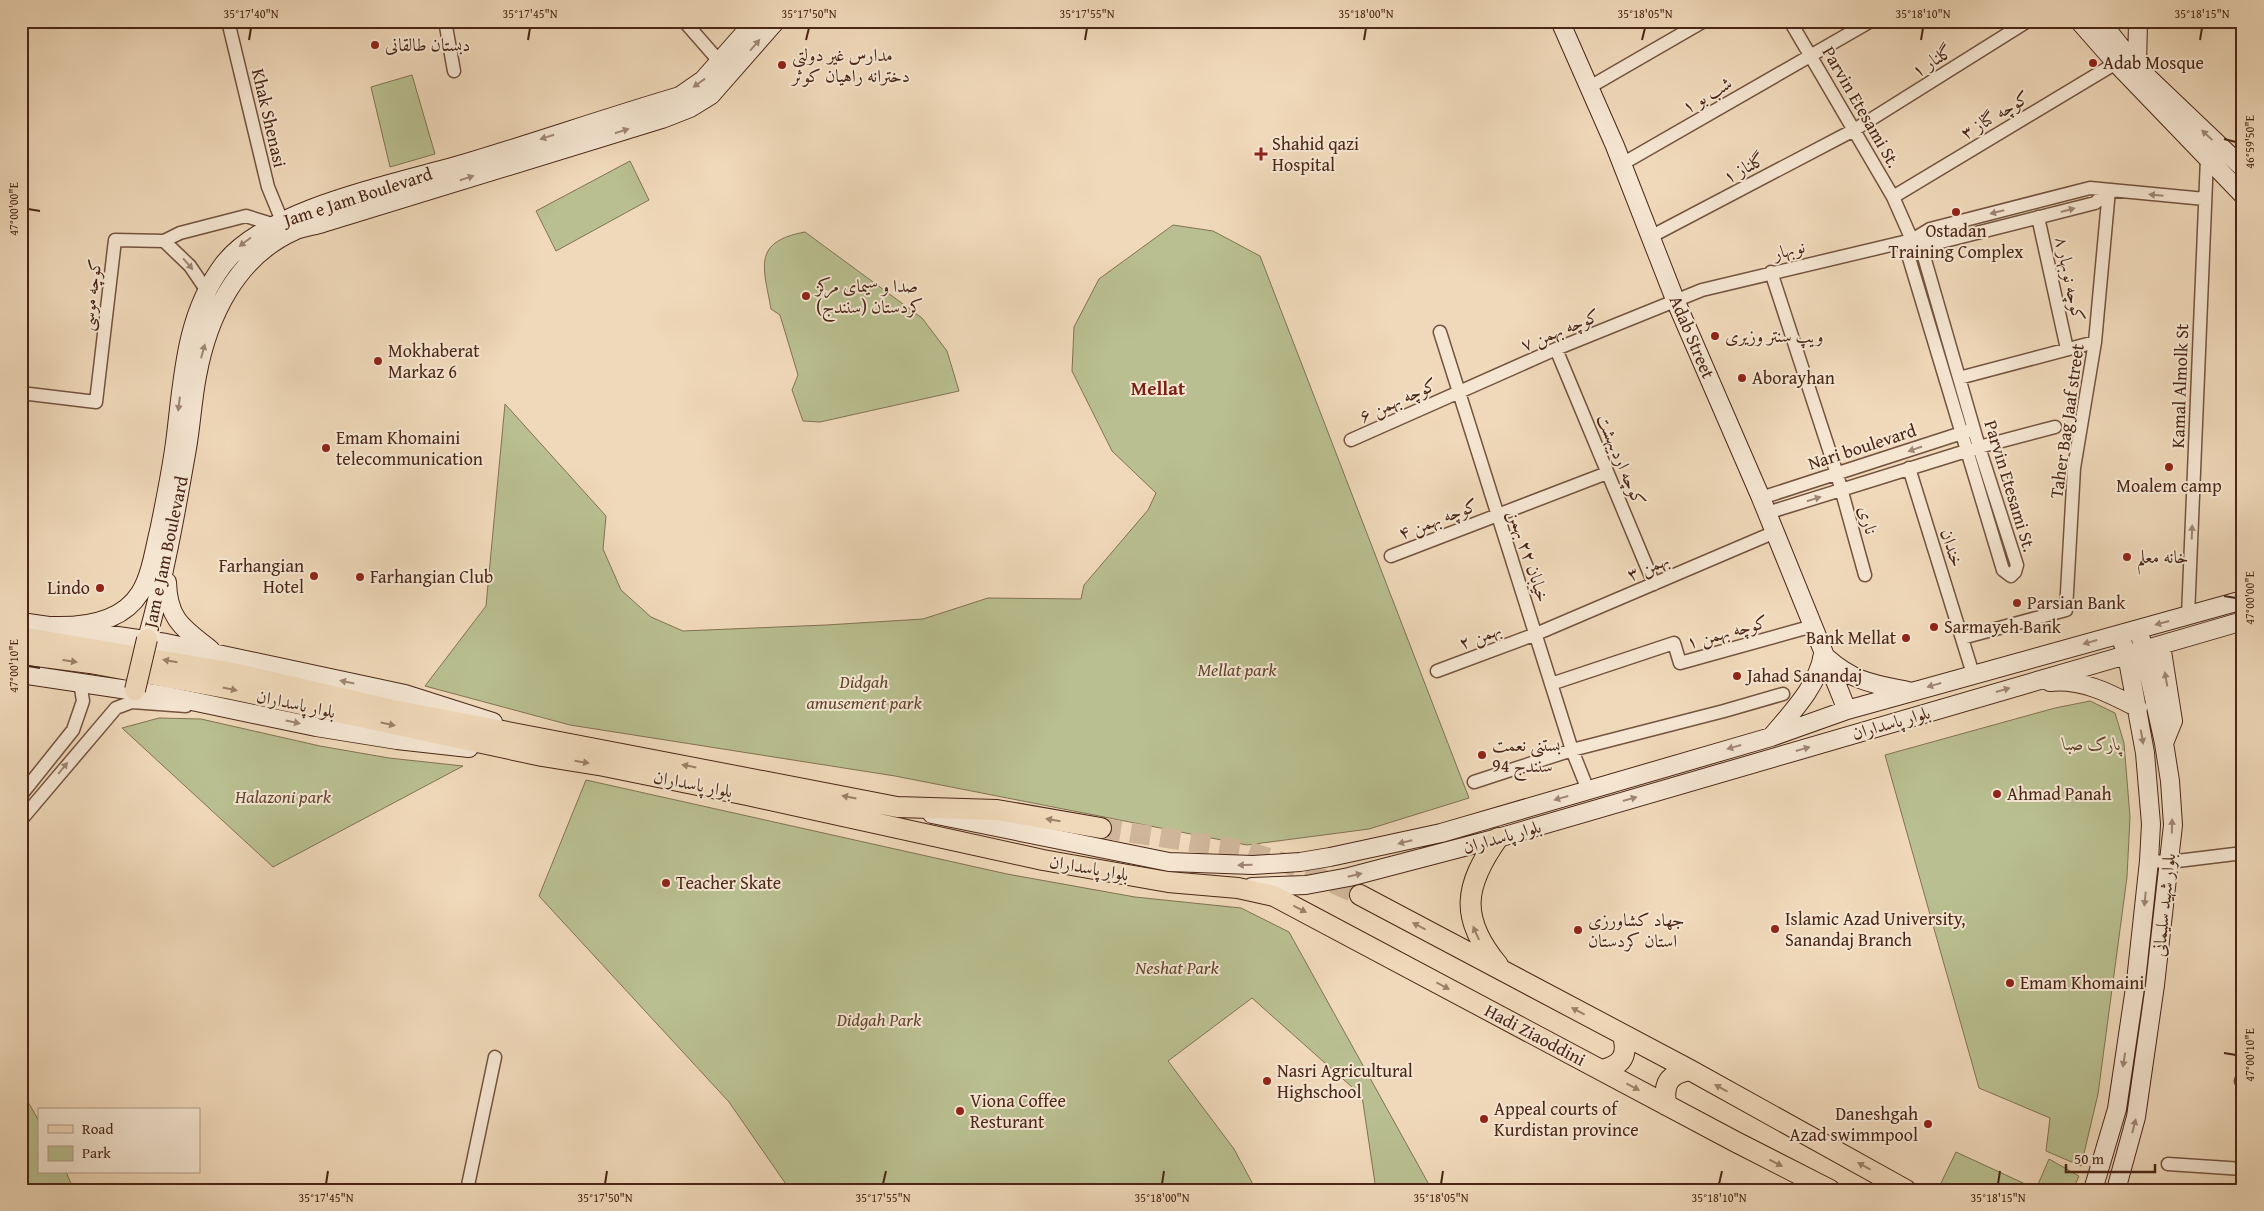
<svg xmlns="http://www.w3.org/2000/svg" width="2264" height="1211" font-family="'Gentium Book Plus',Amiri,serif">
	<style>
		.green { fill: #b9bf90; stroke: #827253 }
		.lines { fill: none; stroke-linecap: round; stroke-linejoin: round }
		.primary-tunnel { stroke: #cfb599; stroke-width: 20; stroke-dasharray: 20 10; stroke-linecap: butt }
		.street-casing { stroke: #74533f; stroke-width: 15 }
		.secondary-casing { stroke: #4a2616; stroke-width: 20 }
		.primary-casing { stroke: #4a2616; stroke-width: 22 }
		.street { stroke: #f5e6d2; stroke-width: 12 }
		.secondary { stroke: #f5e6d2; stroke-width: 18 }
		.primary { stroke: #f0d9ba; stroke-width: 20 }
		.primary-bridge-casing { stroke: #4a2616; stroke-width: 22; stroke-linecap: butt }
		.primary-bridge { stroke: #f0d9ba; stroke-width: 20 }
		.oneway { fill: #a08674 }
		.oneway2 { fill: #9d8068 }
		.ticks { fill: none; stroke: #4a2616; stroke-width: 2 }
		.poi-dot { fill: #8f2418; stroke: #f5e6d2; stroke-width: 2 }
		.labels { text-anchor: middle; stroke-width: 4; stroke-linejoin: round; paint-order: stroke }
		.poi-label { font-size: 18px; fill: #4a2616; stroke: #f5e6d2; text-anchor: start }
		.street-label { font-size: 18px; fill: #4a2616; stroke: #f5e6d2 }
		.park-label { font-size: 18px; font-style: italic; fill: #60452e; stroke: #f5e6d2 }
		.neighbourhood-label { font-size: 19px; font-weight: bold; fill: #7a1f14; stroke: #f5e6d2 }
		.neatline { fill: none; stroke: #4a2616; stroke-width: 2 }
		.ticks-label { font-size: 12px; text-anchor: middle; fill: #4a2616 }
	</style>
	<rect width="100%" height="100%" fill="#f0d9ba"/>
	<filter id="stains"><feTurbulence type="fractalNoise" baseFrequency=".004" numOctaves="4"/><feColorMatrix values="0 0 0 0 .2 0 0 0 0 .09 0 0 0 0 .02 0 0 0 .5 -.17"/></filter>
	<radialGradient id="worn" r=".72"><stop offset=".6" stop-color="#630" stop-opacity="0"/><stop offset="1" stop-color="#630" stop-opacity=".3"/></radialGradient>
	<path class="green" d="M412,75l23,79 -45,13 -19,-80z
		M630,161l19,39 -93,51 -20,-40z
		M1173,225l40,6 47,25 209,542 -100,31 -122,16 -352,-69 -325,-51 -145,-39 61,-80 19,-202 101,112 -3,33 18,41 30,27 32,14 143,-6 97,-6 65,-21 93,1 3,-14 64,-75 8,-17 -44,-42 -40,-80 2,-44 25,-48z
		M805,232l117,86 25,33 12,40 -139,31 -17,-1 -11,-31 6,-15 -18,-60 -9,-6c-7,-41 -20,-67 34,-77z
		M2090,701l25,12 9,30 6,74 -3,60 -29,217 -17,72 -35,-15 4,-33 -71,-30 -94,-333 170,-47z
		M159,718l42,1 119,27 69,12 74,8 -190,101 -151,-139z
		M586,780l421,94 128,23 106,11 48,24 143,258h-56l-14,-94 -110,-98 -84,63 66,88 22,41h-466l-61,-88 -190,-206z
		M21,1090l18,31v51h27l8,18h-53z
		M1956,1152l80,37 13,-30 30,17 -6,14h-117l-15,-7z"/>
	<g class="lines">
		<path class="primary-tunnel" d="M1101,828l143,22 47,15 69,30"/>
		<g class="street-casing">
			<path id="street" d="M228,21l40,166 14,34
				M445,21l9,50
				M684,21l35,40
				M1588,88l116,-67
				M1622,164l249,-143
				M2109,190l-14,13 -162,41 -21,-4 18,-11 160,-41 115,11
				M1893,197l223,-134
				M2038,217l29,132
				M1652,236l202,-106 174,-109
				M1912,240l11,13 56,194 38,118 -2,7 -4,4 -8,-6 -94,-312z
				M164,241l26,25 17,25
				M1771,272l66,202 28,101
				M1440,332l132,418 16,40
				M1556,349l98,235
				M1959,378l136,-36
				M21,393l75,9 19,-162 49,1 16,-8 66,-17 29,9
				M1351,440l205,-91 146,-59 210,-50 -19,-43 -103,-176
				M1909,468l64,206
				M1761,498l207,-67
				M1767,513l212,-66 76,-20
				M1391,556l216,-83
				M2188,616l19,-458
				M1962,638l104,-28 8,-142 21,-126 14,-152
				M1437,671l99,-37 239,-102
				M1551,684l123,-41 6,20 133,-37
				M1474,782l98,-32 152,-39 59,-17
				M21,795l52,-65 10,-29 -3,-19
				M21,820l95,-112 16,-6 54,4
				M2149,861l20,1 74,-9
				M2241,1081h2
				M2168,1164l75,5
				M467,1190l28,-133"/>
		</g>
		<g class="secondary-casing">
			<path id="secondary" d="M1560,21l55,125 61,156 85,196 86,212
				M2079,21l37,42 127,132
				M2100,21l37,46 106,101
				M2137,67l1,-46
				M167,582c1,38 16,46 44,68
				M21,622l145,21 239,51 88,28
				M52,626c31,1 70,-4 88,-33 11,-18 14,-42 19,-62 6,-29 12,-59 16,-88 8,-61 9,-126 48,-178 41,-55 168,-81 233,-99 75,-22 149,-48 224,-70l23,-16 52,-59
				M147,639c17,-61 28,-122 39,-185 5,-26 6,-52 11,-78 11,-59 39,-119 97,-145 9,-4 20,-5 29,-8l339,-104 28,-11 21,-13 65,-74
				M2161,645l12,76 -9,22
				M1827,658c27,24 47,26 81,33
				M21,674l147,22 148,31 81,13 72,8
				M2050,682c33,-3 59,11 88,26
				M1771,737c21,-25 47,-51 52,-83
				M932,814l237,48 84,3 47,-3 30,-5 111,-24 330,-96 76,-27 396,-110
				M1252,887l54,-2 43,-8 149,-39 745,-217
				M2093,1190l24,-81 19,-128 13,-120 2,-37 -6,-71 -18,-98 -4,-11
				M2116,1190l20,-73 19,-132 18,-160 -3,-44 -6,-38 -23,-104"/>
		</g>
		<g class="primary-casing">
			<path id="primary" d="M21,637l213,36 159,37 504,97 100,3 104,18
				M21,654l69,9 141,26 311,67 62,10 143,29 296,65 125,22 70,6 36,8 462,246 94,48
				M1498,838c-34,48 -39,80 0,127
				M1360,895l330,175 216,120
				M1602,1070c21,-5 26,-15 21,-35
				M1666,1105c-3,-22 3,-31 24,-35"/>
		</g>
		<use href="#street" class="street"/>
		<use href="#secondary" class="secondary"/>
		<use href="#primary" class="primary"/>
		<g class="primary-bridge-casing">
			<path id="primary-bridge" d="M135,690l12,-51"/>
		</g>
		<use href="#primary-bridge" class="primary-bridge"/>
	</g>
	<defs><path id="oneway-solid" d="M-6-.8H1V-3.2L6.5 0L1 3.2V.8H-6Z" transform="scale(1.25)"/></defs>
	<g class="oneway">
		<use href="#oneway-solid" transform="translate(755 45) rotate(-49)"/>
		<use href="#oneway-solid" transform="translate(699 83) rotate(144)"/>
		<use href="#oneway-solid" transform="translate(622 131) rotate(-17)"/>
		<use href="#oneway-solid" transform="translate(2207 135) rotate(-137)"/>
		<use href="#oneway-solid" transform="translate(547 137) rotate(163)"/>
		<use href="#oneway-solid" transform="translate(467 178) rotate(-17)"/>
		<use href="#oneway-solid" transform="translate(2156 195) rotate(-175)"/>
		<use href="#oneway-solid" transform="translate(2068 210) rotate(-15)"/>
		<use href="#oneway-solid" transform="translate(1997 212) rotate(166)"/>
		<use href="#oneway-solid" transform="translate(245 242) rotate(143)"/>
		<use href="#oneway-solid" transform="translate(188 264) rotate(49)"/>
		<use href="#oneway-solid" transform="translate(203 351) rotate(-75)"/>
		<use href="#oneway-solid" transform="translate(179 404) rotate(97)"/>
		<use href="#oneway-solid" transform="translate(1915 449) rotate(161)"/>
		<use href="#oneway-solid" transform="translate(1814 499) rotate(-17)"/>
		<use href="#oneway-solid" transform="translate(2192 532) rotate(-88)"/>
		<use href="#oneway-solid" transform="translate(2162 623) rotate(165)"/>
		<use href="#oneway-solid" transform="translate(2090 642) rotate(164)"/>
		<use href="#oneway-solid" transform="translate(2166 679) rotate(-100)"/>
		<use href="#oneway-solid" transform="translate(347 682) rotate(-168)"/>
		<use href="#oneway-solid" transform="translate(1934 685) rotate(164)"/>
		<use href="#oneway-solid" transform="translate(2003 690) rotate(-16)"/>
		<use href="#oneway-solid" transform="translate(293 722) rotate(12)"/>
		<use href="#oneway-solid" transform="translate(2142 737) rotate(80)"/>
		<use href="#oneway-solid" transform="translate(1734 747) rotate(164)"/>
		<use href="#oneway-solid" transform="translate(1803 749) rotate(-16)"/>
		<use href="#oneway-solid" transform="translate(63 768) rotate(-51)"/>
		<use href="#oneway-solid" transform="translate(1561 798) rotate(164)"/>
		<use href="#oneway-solid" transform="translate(1630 799) rotate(-16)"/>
		<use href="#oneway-solid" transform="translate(2172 826) rotate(-89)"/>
		<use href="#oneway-solid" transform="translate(1405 842) rotate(166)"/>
		<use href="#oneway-solid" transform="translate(1245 865) rotate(179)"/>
		<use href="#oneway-solid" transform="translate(1355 875) rotate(-13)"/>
		<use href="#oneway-solid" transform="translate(2145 899) rotate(96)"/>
		<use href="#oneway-solid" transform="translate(2124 1060) rotate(99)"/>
		<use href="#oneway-solid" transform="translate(2134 1126) rotate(-76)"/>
	</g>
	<g class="oneway2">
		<use href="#oneway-solid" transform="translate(70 661) rotate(8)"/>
		<use href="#oneway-solid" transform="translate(170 661) rotate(-170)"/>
		<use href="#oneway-solid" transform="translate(230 689) rotate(12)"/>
		<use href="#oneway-solid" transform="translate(388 724) rotate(12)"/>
		<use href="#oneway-solid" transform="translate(582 762) rotate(9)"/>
		<use href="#oneway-solid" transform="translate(689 766) rotate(-169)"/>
		<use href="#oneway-solid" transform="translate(849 797) rotate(-169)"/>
		<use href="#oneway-solid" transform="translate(1053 820) rotate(-170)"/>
		<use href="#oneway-solid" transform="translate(1300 909) rotate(27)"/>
		<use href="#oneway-solid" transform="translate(1419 926) rotate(-152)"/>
		<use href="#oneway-solid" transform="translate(1476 933) rotate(-114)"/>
		<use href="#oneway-solid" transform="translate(1443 986) rotate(28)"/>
		<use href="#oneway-solid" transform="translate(1578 1011) rotate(-152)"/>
		<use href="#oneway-solid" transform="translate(1633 1087) rotate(28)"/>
		<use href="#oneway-solid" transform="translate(1721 1088) rotate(-151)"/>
		<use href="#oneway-solid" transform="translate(1776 1163) rotate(27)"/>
		<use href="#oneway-solid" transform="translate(1864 1166) rotate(-151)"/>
	</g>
	<path class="ticks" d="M249,40l2,-12M528,40l2,-12M806,40l3,-12M1085,40l2,-12M1364,40l2,-12M1642,40l3,-12M1921,40l2,-12M2200,40l2,-12M2224,139l12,3M28,209l12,2M2224,596l12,2M28,666l12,2M2224,1053l12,2M326,1184l2,-13M605,1184l2,-13M883,1184l3,-13M1162,1184l2,-13M1441,1184l2,-13M1719,1184l3,-13M1998,1184l2,-13"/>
	<g class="poi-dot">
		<circle cx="375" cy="45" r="5"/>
		<circle cx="2093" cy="63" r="5"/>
		<circle cx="782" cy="65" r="5"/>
		<path d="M1258.5 146.5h5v5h5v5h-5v5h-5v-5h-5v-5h5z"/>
		<circle cx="1956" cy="212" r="5"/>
		<circle cx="806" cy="296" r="5"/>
		<circle cx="1715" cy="336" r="5"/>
		<circle cx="378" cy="361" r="5"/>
		<circle cx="1742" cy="378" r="5"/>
		<circle cx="326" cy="448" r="5"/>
		<circle cx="2169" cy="467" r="5"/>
		<circle cx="2127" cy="557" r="5"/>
		<circle cx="314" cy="576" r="5"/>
		<circle cx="360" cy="577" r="5"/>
		<circle cx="100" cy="588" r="5"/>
		<circle cx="2017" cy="603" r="5"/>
		<circle cx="1934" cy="627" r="5"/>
		<circle cx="1906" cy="638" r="5"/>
		<circle cx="1737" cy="676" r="5"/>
		<circle cx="1482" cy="755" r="5"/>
		<circle cx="1997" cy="794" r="5"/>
		<circle cx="666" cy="883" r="5"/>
		<circle cx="1775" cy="929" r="5"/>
		<circle cx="1578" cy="930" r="5"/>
		<circle cx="2010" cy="983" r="5"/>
		<circle cx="1267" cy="1081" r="5"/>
		<circle cx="960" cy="1111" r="5"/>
		<circle cx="1484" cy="1119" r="5"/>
		<circle cx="1928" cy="1124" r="5"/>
	</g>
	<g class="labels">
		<g class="poi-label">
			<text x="385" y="51">دبستان طالقانی</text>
			<text x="792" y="61">مدارس غیر دولتی<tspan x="792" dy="21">دخترانه راهیان کوثر</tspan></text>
			<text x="2103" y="69">Adab Mosque</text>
			<text x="1272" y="150">Shahid qazi<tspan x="1272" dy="21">Hospital</tspan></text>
			<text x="1956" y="237" text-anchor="middle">Ostadan<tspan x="1956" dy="21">Training Complex</tspan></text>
			<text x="816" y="292">صدا و سیمای مرکز<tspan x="816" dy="21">کردستان (سنندج)</tspan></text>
			<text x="1725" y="342">ویپ سنتر وزیری</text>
			<text x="388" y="357">Mokhaberat<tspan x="388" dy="21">Markaz 6</tspan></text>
			<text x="1752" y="384">Aborayhan</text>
			<text x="336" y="444">Emam Khomaini<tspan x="336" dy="21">telecommunication</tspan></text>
			<text x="2169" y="492" text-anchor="middle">Moalem camp</text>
			<text x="2137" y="563">خانه معلم</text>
			<text x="304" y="572" text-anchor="end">Farhangian<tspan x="304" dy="21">Hotel</tspan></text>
			<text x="370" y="583">Farhangian Club</text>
			<text x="90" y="594" text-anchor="end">Lindo</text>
			<text x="2027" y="609">Parsian Bank</text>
			<text x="1944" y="633">Sarmayeh Bank</text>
			<text x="1896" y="644" text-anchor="end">Bank Mellat</text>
			<text x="1747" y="682">Jahad Sanandaj</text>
			<text x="1492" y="751">بستنی نعمت<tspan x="1492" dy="21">سنندج 94</tspan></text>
			<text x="2007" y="800">Ahmad Panah</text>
			<text x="676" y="889">Teacher Skate</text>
			<text x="1785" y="925">Islamic Azad University,<tspan x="1785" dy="21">Sanandaj Branch</tspan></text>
			<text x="1588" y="926">جهاد کشاورزی<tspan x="1588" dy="21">استان کردستان</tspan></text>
			<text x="2020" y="989">Emam Khomaini</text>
			<text x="1277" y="1077">Nasri Agricultural<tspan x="1277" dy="21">Highschool</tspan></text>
			<text x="970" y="1107">Viona Coffee<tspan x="970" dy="21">Resturant</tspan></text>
			<text x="1494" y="1115">Appeal courts of<tspan x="1494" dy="21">Kurdistan province</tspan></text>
			<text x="1918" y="1120" text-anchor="end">Daneshgah<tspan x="1918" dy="21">Azad swimmpool</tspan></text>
		</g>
		<g class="street-label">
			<text transform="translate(1932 61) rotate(-32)" y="6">گلنار ۱</text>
			<text transform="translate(1707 95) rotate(-30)" y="6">شب بو ۱</text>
			<text transform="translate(1861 107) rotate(60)" y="6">Parvin Etesami St.</text>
			<text transform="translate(1995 115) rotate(-31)" y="6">کوچه گناز ۳</text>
			<text transform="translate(269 118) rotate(77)" y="6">Khak Shenasi</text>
			<text transform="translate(1744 168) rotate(-28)" y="6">گلناز ۱</text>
			<text transform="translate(358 197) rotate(-18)" y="6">Jam e Jam Boulevard</text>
			<text transform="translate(1789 250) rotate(-14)" y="6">نوبهار</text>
			<text transform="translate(2070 279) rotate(78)" y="6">کوچه نوبهار ۸</text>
			<text transform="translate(91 295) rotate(-83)" y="6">کوچه موسی</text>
			<text transform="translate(1560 330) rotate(-22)" y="6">کوچه بهمن ۷</text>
			<text transform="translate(1692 337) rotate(67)" y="6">Adab Street</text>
			<text transform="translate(2180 386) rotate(-88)" y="6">Kamal Almolk St</text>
			<text transform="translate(1398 400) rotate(-24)" y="6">کوچه بهمن ۶</text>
			<text transform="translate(2067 421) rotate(-82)" y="6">Taher Bag Jaaf street</text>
			<text transform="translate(1862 447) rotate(-18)" y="6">Nari boulevard</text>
			<text transform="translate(1621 460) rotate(67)" y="6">کوچه اردیبهشت</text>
			<text transform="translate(2010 486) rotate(73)" y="6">Parvin Etesami St.</text>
			<text transform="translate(1438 519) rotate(-21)" y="6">کوچه بهمن ۴</text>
			<text transform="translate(1868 520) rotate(75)" y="6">ناری</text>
			<text transform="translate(1952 548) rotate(72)" y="6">خندان</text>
			<text transform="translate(166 552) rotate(-78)" y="6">Jam e Jam Boulevard</text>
			<text transform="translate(1529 556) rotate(72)" y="6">خیابان ۲۲ بهمن</text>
			<text transform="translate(1648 567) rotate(-23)" y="6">بهمن ۳</text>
			<text transform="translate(1727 632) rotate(-15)" y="6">کوچه بهمن ۱</text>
			<text transform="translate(1480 636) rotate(-21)" y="6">بهمن ۲</text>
			<text transform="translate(296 704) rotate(12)" y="6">بلوار پاسداران</text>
			<text transform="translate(1891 723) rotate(-16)" y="6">بلوار پاسداران</text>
			<text transform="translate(693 784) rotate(11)" y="6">بلوار پاسداران</text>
			<text transform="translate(1502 837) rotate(-16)" y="6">بلوار پاسداران</text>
			<text transform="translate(1089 868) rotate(10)" y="6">بلوار پاسداران</text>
			<text transform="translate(2164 905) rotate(-84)" y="6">بلوار شهید سلیمانی</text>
			<text transform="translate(1535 1035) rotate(28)" y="6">Hadi Ziaoddini</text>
		</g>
		<g class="park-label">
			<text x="1237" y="676">Mellat park</text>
			<text x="864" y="688">Didgah<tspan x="864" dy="21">amusement park</tspan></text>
			<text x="2092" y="750">پارک صبا</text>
			<text x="283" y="803">Halazoni park</text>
			<text x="1177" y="974">Neshat Park</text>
			<text x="879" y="1026">Didgah Park</text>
		</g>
		<g class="neighbourhood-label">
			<text x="1158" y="395">Mellat</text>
		</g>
	</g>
	<rect width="2264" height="1211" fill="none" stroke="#f0d9ba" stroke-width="55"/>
	<rect x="38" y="1108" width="162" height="65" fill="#f5e6d2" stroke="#b19987"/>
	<rect x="48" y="1125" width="25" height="8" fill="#f0d9ba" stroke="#b19987"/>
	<text x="82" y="1134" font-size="15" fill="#4a2616">Road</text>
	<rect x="48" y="1146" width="25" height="15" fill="#b9bf90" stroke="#b19987"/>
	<text x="82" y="1158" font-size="15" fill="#4a2616">Park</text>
	<path d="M2066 1164v8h89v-8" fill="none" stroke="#4a2616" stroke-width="2.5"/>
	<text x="2074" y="1164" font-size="15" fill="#4a2616" stroke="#f5e6d2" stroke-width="4" paint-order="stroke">50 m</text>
	<rect x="28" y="28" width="2208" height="1156" class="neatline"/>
	<g class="ticks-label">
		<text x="251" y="18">35°17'40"N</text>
		<text x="530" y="18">35°17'45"N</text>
		<text x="809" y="18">35°17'50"N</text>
		<text x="1087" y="18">35°17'55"N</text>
		<text x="1366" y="18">35°18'00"N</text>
		<text x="1645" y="18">35°18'05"N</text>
		<text x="1923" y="18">35°18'10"N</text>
		<text x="2202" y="18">35°18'15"N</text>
		<text transform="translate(2250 142) rotate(-90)" y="4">46°59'50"E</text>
		<text transform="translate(14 209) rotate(-90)" y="4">47°00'00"E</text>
		<text transform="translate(2250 598) rotate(-90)" y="4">47°00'00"E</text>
		<text transform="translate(14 666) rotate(-90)" y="4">47°00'10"E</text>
		<text transform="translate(2250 1055) rotate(-90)" y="4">47°00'10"E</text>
		<text x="326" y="1202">35°17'45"N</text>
		<text x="605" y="1202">35°17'50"N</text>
		<text x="883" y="1202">35°17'55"N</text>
		<text x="1162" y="1202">35°18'00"N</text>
		<text x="1441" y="1202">35°18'05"N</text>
		<text x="1719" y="1202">35°18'10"N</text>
		<text x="1998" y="1202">35°18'15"N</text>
	</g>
	<rect width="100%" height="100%" filter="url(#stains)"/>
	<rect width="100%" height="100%" fill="url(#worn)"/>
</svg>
